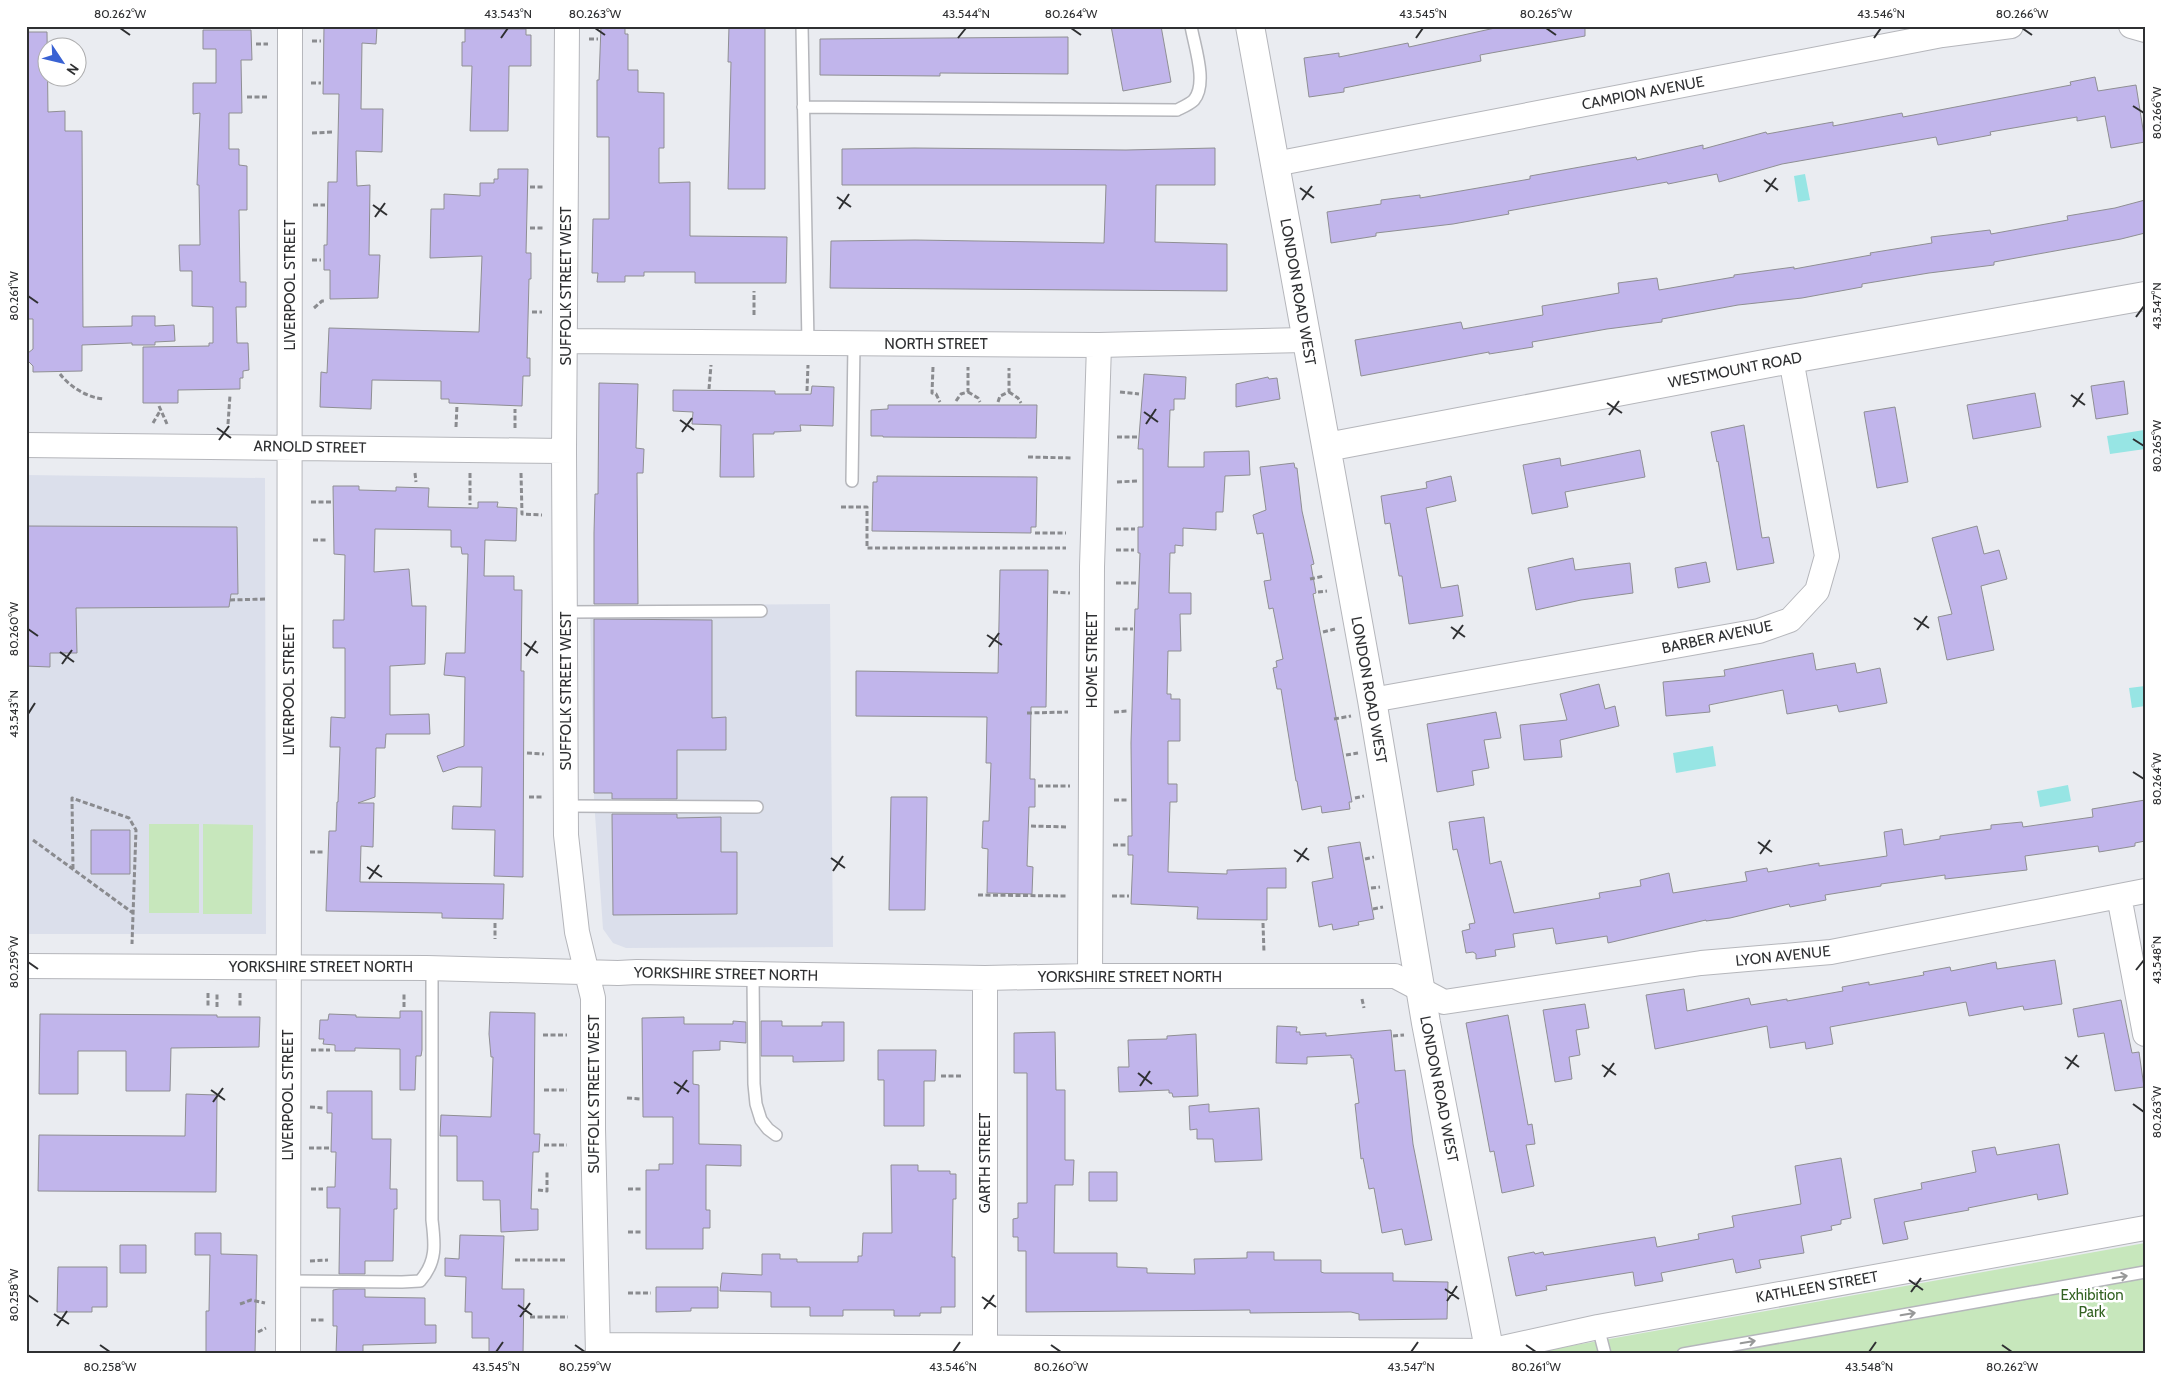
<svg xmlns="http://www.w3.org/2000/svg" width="2171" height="1380" font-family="Cabin,sans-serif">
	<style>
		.built { fill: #dbdfeb }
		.green { fill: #c7e7bc }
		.water { fill: #97e5e4 }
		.building { fill: #c1b5eb; stroke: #8f8f93 }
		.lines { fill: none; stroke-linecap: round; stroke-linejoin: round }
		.lane-casing { stroke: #b5b6bb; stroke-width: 14 }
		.street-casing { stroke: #b5b6bb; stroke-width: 26 }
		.secondary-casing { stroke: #b5b6bb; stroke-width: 30 }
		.path { stroke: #8a8b8f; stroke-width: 3; stroke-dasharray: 5 2.5; stroke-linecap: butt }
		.lane { stroke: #fff; stroke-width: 11 }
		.street { stroke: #fff; stroke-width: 24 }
		.secondary { stroke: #fff; stroke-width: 28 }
		.oneway { stroke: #979898 }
		.ticks { fill: none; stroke: #2f3032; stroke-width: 2 }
		.labels { text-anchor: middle; stroke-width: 5; stroke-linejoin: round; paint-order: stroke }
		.street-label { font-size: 15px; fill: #2f3032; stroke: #fff }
		.park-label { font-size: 15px; fill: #336222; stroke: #fff }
		.neatline { fill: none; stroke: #2f3032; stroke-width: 2 }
		.ticks-label { font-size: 12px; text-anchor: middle; fill: #2f3032 }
	</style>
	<rect width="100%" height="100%" fill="#eaecf1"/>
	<path class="built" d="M26,475l239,3 1,456h-240z
		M830,604l3,343 -207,1 -13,-5 -10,-14 -9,-129 -4,-194z"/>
	<path class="green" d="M149,824h50v89h-50z
		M203,824l50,1 -1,89h-49z
		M2145,1243v111h-614v-1z"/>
	<path class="water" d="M1805,174l5,26 -12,2 -4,-26z
		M2144,430l1,19 -35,5 -3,-18z
		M2145,686v20l-13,2 -3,-20z
		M1713,746l3,20 -40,7 -3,-20z
		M2068,785l3,16 -31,6 -3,-16z"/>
	<path class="building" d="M324,26l53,1 -1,17 -14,-1 -1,66h22l-1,43 -26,-1 1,35 13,-1 -1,70h11l-2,43 -48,1v-29h-6v-25h3l1,-63h9l2,-88h-16z
		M601,26h24v8h3v36h10v22l26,1v55h-5v35l31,-1v54l97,1 -1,46h-91v-11h-51v4h-19v6h-28l1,-9h-6l1,-54h16v-82h-12v-57h2z
		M729,26h36v163h-37l3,-127h-3z
		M1111,26h50l10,56 -48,9z
		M1504,26h81v10l-105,19 1,6 -137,27v4l-35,5 -5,-39 35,-5v4l69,-14 1,4z
		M465,29h61v6h5v31h-22l-1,65h-38l2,-65h-10v-24h3z
		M203,30h48l1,30h-11l1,53h-13v36h10v16l8,1v44h-8l1,72h6v25h-10l1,36h11l1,27 -6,1v7h-3v11l-62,1v13h-35v-56l66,-1v-3h4v-36l-21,-1v-35h-12l-1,-26h21l-1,-60h-2l3,-72 -7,1v-31h23v-34h-13z
		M26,32h21l1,80 17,-1v20h17l1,196 49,-1v-10h23v10l19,-1 1,16 -20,1v3h-23v-2l-50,2v26l-49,1v-6l-5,-5v-8l5,-4v-30h-5z
		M1068,37v37l-128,-1v3l-120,-1v-36z
		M2095,77l3,14 38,-6 9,57 -34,6 -6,-32 -28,5v-4l-87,15 1,3 -53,10 -2,-8 -154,27 -63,18 -2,-8 -49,10 -1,-2 -159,29 1,3 -56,10 -77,9v3l-45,7 -4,-31 54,-8v-4l39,-5v3l110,-19v-3l106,-19 1,3 66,-15v4l63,-17 1,2 66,-12v4l69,-13 1,4 168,-32 -1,-3z
		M914,148l212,2 89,-2v37h-59l-1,57 72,2v47l-397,-3 1,-47 84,-1 189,3 2,-58h-264v-36z
		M498,169h30l-2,84h5v26h-2l-2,79h3v18h-7l-1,30 -73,-3v-4h-8v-18l-69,-1 -1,29 -51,-2 1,-35 6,1 2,-45 150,4 3,-76 -52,2 1,-49h13v-15l36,2v-13h14v-4h4z
		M2145,200v33l-24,6 -127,23v3l-65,8 -67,11v3l-60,11 -64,7 -76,14v3l-55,7 -75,13 1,5 -44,7v-2l-128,24 -6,-36 106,-18 2,7 80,-14 -1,-9 77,-13 -1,-10 39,-5 2,12 75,-13v-2l60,-8v2l77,-14 -1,-2 62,-10 -1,-6 59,-7 1,4 77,-14 -1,-4 48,-8z
		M1144,374l42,3 -1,22h-11v11h-4l-2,57h36v-15l45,-1 1,24 -25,1 -2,36h-7v18l-33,-2v18l-8,-1v8h-5l-1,40h22v21h-11l1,37h-13l-1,43h4v5h9v42h-12v43h9v18h-7l-2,70 59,2v-4l59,-2v20h-19v32l-70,-1 1,-12 -67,-3 2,-49h-5v-19h4l-1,-93 4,-134h3l2,-56h-2v-26h5v-78h-5z
		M1268,377l1,2 8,-1 3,21 -44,8v-23z
		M2124,381l4,33 -32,5 -5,-33z
		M599,383l39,1 -2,64 8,1 -1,24h-6l1,131h-44v-71l1,-39h3z
		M812,386l22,1 -1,39 -33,-1 1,6 -27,1v2h-21l1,43h-34l1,-52 -29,-1 1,-12 -20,-1v-21l102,1v3h36z
		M2035,393l6,34 -68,12 -6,-34z
		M888,405h149l-1,33 -153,-1v-1h-12v-26l17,-1z
		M1895,407l13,75 -31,6 -13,-76z
		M1744,425l18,113 7,-1 5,26 -37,7 -19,-109 -1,1 -6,-30z
		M1640,450l5,27 -80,15 3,15 -36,7 -9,-49 37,-7 1,8z
		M1294,463l1,5h2l5,43 12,53 -3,1 5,28 -3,1 39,208h-3l1,7 -28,4 -1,-7 -19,4 -5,-29h-1l-15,-92h-4l-4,-21 4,-1 -1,-6 7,-2 -10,-51 -4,1 -5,-28 7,-1 -8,-47 -6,1 -4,-19 13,-5 -6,-43z
		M877,476l160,1 -1,50h-5v6l-159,-2 1,-49h4z
		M1451,476l5,25 -30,7 15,80 17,-3 5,31 -54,8 -7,-48h-3l-9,-53 -5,1 -4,-28 46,-8 -1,-6z
		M333,486h26v4l37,1v-4l33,1 -1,19 50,1v-6h20l-1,5 20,1 -1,33 -31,-1 -1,36h30v14h8l-1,81h3l-1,206 -29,-1 1,-46 -43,-1 1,-23 28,1 1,-40h-24l-15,5 -6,-16 27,-10 1,-69 -21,-2 2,-22h19l3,-99h-6l-1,-7h-10v-17l-76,-1 -1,43 35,-3 3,37h14l-1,58 -35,2v49l39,-1 1,20h-44l-1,14h-9l-1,49 -17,6h16l-1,44 -12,-1 -1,36 144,2 -1,35 -61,-1v-5l-116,-2 3,-80h7l1,-29h1l2,-55h-10l1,-30 14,1v-70h-12v-28h11l1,-65 -11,-1z
		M26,526l211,1 1,67h-7l-2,13 -153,1 1,45h-27v14l-24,-1z
		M1977,526l7,28 15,-4 8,29 -26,7 13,64 -47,10 -9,-43 14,-3 -20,-76z
		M1573,558l2,12 55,-7 3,30 -52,7 -45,10 -8,-42z
		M1706,562l4,20 -32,6 -3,-20z
		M1000,570h48l-2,137h-15l-1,72h5v28h-6l-2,59 6,1 -1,27 -45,-1 1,-44 -6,-1 1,-27h6l2,-58h-5l1,-46 -131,-1v-45l142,2z
		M594,619l118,1v98l14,-1v33h-49v49h-65v-6h-18z
		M1813,653l3,17 39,-7 2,10 23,-5 7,35 -48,9 -2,-7 -50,9 -4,-24 -74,15 1,7 -44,4 -3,-34 62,-6 -1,-6z
		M1599,684l6,25 10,-3 4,20 -59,14 2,17 -38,3 -4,-35 47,-5 -7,-26z
		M1496,712l5,26 -17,2 5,28 -17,3 2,14 -37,7 -10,-68z
		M891,797h36l-2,113h-36z
		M2145,800v41l-10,2v3l-36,6 -1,-6 -73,10 2,14 -82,9v-4l-64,9v2l-56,9 1,5 -36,7 -1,-3 -59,14 -24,3v-1l-98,23 -1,-7 -51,8 -3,-16 -40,6 2,13 -20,3 1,6 -20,3v-5l-3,-2 -7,1 -4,-22 8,-2 -1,-5 6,-1 -18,-74 -4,1 -4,-28 35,-5 6,47 11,-3 13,52 86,-15 -1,-5 42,-7 -1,-6 29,-7 4,20 74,-12 -2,-9 22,-4 1,4 51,-9v3l68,-10 -3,-24 18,-3 2,16 36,-6v-3l51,-7v-4l31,-3 1,5 70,-10 -1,-8z
		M612,814h65v4l44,-1v35h16v62l-124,1z
		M91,830h39v44h-39z
		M1360,842l14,77 -16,3 1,3 -26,5 -1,-6 -13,3 -7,-45 21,-4 -5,-31z
		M2055,960l7,44 -38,6 -1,-4 -54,10 -3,-14 -136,25 3,17 -27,5 -1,-7 -35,6 -3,-22 -112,23 -9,-54 38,-6 3,22 62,-13 2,7 36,-6v2l56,-10 -1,-4 27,-5v3l55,-10 -1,-3 27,-5 1,4 45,-9 1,7z
		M2121,1000l11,53 7,-1 5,35 -29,4 -11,-58 -26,4 -5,-28z
		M1585,1004l4,24 -13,2 4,25 -11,2 3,22 -17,3 -12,-72z
		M400,1011h22v39l-1,6h-5l-1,34h-15v-41l-45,-1v3h-20v-6l-12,-1 1,-5h-5l1,-19h8l1,-6 27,1v2l44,1z
		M490,1012l45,1 -1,121h6l-1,18h-6l-2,57h7v21l-37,2 -1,-32h-17v-19h-26v-45h-17l1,-21 50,2 2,-60h-2l-2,-23z
		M40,1014l177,1v2h43l-1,30 -88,1 -1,43h-44v-40h-48v43h-39z
		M1508,1015l20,110 4,-1 3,20 -9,1 8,41 -32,7 -8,-42 -4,1 -24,-129z
		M684,1017v7h49v-3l13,1v21l-26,-2v9l-27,1v33l6,1v59l42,1v21l-35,-1v45h4v18h-7v21h-57v-79h13v-6h14v-47h-30l-1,-99z
		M761,1021h21v5h40v-4h22v39l-51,1v-6h-32z
		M1277,1026l20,1 -1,5h4v3l26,-2v3l65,-6 4,41 10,-1 8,74 19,96 -27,5 -3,-16 -20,4 -8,-45 -5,1 -6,-31 -2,1 -6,-55 4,-1 -6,-45h-2v-3l-44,2v7l-31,-1z
		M1055,1032l1,58h9v70h9l-1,25h-18l-1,68h63v14l30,1v5l48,1 -1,-15 53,-1v-6h27v8h47v12l3,1h69v8l55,1 -1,37 -88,1v-6l-8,-2 -101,1v-3l-224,2v-61h-8v-14h-5v-18l5,-1v-15h9v-130h-13v-40z
		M1196,1034l2,62 -25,1 -1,-4h-3v-3l-50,2 -1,-25h11l-1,-27 39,-1v-3z
		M878,1050h58l-1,31h-11v45h-40v-46h-6z
		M327,1091h45v48h19l-1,50h7v20h-3l-1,52h-28v13h-26l1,-66h-13v-21h8l1,-35h-5l1,-39h-5z
		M186,1094l31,1 -1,97 -178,-1 1,-56 146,1z
		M1209,1104v8l50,-4 3,52 -47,2 -2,-23h-16v-10l-7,1 -1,-24z
		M2059,1144l9,50 -30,6 -1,-6 -69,14 1,2 -65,12 4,17 -25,5 -9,-45 48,-10 -1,-6 55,-11 -4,-21 23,-4 2,8z
		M1841,1158l10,60 -10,2v4l-10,2 1,4 -31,6 3,17 -45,7 2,8 -25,5 -3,-14 -72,14 2,8 -28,5 -2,-14 -87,14 1,4 -31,6 -8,-39 26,-5 1,2 8,-2 1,3 111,-18 2,10 42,-8 -1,-5 36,-7 -2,-11 69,-12 -6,-38z
		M891,1165h27v6h32v3h6v25h-3l-1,58h3v50h-14v6h-21v3h-26v-6h-51v6h-33v-9h-39v-15l-51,-1 2,-18 40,2v-21h18v5h17v3h61v-6h4l1,-23h29z
		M1089,1172h28v29h-28z
		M195,1233h26v21l36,1 -2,99h-49v-43h3l1,-56h-15z
		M460,1235l44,1 -2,53h22l-1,65h-34v-16h-17v-26h-7l1,-35 -21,-1v-18l14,1z
		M120,1245h26v28h-26z
		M58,1267h49v40h-15v5h-35z
		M656,1287h62v21h-27v3l-35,1z
		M339,1289h26v8l60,1v27h11v18l-73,2v9h-27l1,-28h-4v-36z"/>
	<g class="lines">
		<g class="lane-casing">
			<path id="lane" d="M802,26l6,317
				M803,107l374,3c6,-3 13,-6 17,-10 14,-17 0,-55 -3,-74
				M852,481l2,-137
				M565,612l196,-1
				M566,806l191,1
				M753,974l1,110 2,20 5,16 7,9 8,6
				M288,1281l114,1 18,-1c17,-19 15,-37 12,-61v-252
				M1598,1327l7,27
				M1683,1354l462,-82"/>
		</g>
		<g class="street-casing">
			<path id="street" d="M567,26l-3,425 2,384 11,97 16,66v131l5,225
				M2131,26l14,4
				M1275,164l667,-129 69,-9
				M566,341l533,4 206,-5
				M26,445l538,6
				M1372,700l387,-69 31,-11 27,-29 10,-35 -36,-197
				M2119,896l26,138
				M26,966l401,2 191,5 19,-1 348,6 105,-2h305l49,26 257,-39 130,-11 314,-61
				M1090,976l2,-409 7,-222
				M985,978v369
				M599,1345l890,6 109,-24 547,-99
				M288,1354c-1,-443 4,-885 2,-1328"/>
		</g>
		<g class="secondary-casing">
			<path id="secondary" d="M1250,26l122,674 54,323 64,331
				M1327,447l464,-88 354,-63"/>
		</g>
		<path class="path" d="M589,39h9
			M312,41h9
			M256,44h12
			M311,83h10
			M247,97h21
			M312,133l22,-1
			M530,187h13
			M313,205h12
			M530,228h13
			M312,260h9
			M314,308l8,-7h3
			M532,312h10
			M754,315v-24
			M933,367l-1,26 4,1 4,8
			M60,374c10,13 28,24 44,25
			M709,389l2,-24
			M807,391l1,-26
			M968,392l10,6 2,4
			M1009,392l9,6 3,5
			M1120,392l19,2
			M956,401l5,-7 7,-2v-25
			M998,402l2,-6 9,-4v-24
			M159,406l8,18
			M153,423l7,-12
			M228,424l2,-29
			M456,427l1,-22
			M515,428v-19
			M1117,437h20
			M1028,457l44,1
			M415,473l1,9
			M470,473v32
			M521,473l1,41 20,1
			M1117,482l20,-1
			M311,502h20
			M841,507h26v41h199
			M1116,529h19
			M1035,533h31
			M313,540h14
			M1116,550h18
			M1310,579l14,-3
			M1116,583h20
			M1053,592l17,1
			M1318,592l9,-1
			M230,600l36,-1
			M1115,629h18
			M1323,632l12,-3
			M1114,712l14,-1
			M1027,713l41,-1
			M1334,719l17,-3
			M527,753l17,1
			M1346,755l12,-2
			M1038,786h32
			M529,797h14
			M1355,798l9,-2
			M1114,800h14
			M1031,826l37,1
			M33,840l100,73
			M1113,845h13
			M310,852h15
			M1365,859l9,-2
			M73,869l-1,-71 57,20 7,12 -4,114
			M1371,888l9,-1
			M978,895l90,1
			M1112,896h17
			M1373,909l10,-2
			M495,923v16
			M1263,923l1,30
			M208,993v13
			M240,993v14
			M1362,999l2,9
			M217,1007v-14
			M404,1007v-13
			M543,1035h24
			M1393,1036l11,-1
			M311,1050h19
			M941,1076h21
			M544,1090h23
			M627,1098l14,1
			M310,1107l14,1
			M544,1145h23
			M309,1148h20
			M311,1189h12
			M628,1189h13
			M538,1190l9,1v-21
			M628,1232h15
			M515,1260h52
			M310,1261l18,-1
			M628,1293h23
			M240,1304l11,-4 14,3
			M530,1317h38
			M311,1320h14
			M258,1332l8,-4"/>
		<use href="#lane" class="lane"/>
		<use href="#street" class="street"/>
		<use href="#secondary" class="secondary"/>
	</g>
	<defs><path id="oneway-shaft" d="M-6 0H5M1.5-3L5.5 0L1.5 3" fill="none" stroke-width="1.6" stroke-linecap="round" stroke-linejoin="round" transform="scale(1.25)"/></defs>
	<g class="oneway">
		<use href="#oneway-shaft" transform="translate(2120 1277) rotate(-10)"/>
		<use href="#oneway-shaft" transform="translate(1908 1314) rotate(-10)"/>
		<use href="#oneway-shaft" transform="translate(1748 1342) rotate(-10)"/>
	</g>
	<path class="ticks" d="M120,28l10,7M595,28l10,7M1071,28l10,7M1546,28l10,7M2022,28l10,7M501,38l7,-10M958,38l8,-10M1416,38l7,-10M1874,38l7,-10M2133,106l11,7M1764,180l14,10M1300,188l14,10M1766,192l10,-14M837,197l14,10M1302,200l10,-14M373,205l14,10M839,209l10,-15M375,217l10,-14M28,296l10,7M2136,317l8,-11M2071,395l14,10M1607,403l15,10M2073,407l10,-14M1144,412l14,10M1609,415l10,-14M680,420l14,10M1146,424l10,-15M217,428l14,10M682,432l10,-14M2133,439l11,7M219,440l10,-14M1914,618l15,10M1451,627l14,10M28,629l10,7M1917,630l10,-14M987,635l15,10M1453,639l10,-14M524,643l14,10M989,647l10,-14M60,652l14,10M526,656l10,-15M62,664l10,-14M28,714l7,-11M2133,772l11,7M1758,842l14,10M1294,850l15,10M1760,854l10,-14M831,858l14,10M1297,862l10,-14M367,867l15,10M833,871l10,-15M369,879l10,-14M28,962l10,7M2136,970l8,-10M2065,1057l14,10M1602,1065l14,10M2067,1069l10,-14M1138,1073l14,11M1604,1077l10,-14M674,1082l15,10M1140,1086l10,-15M211,1090l14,10M677,1094l10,-14M213,1102l10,-14M2133,1104l11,8M1909,1280l14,10M1445,1289l14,10M1911,1292l10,-14M28,1295l10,7M982,1297l14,10M1447,1301l10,-15M518,1305l14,10M984,1309l10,-14M54,1314l15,10M520,1317l10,-14M57,1326l10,-15M100,1345l10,7M575,1345l10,7M1051,1345l10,7M1526,1345l10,7M2002,1345l10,7M496,1352l7,-10M953,1352l7,-10M1411,1352l7,-10M1869,1352l7,-10"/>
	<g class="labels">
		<g class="street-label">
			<text transform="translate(1643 93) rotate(-11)" y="5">CAMPION AVENUE</text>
			<text transform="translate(290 285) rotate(-90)" y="5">LIVERPOOL STREET</text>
			<text transform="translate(566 286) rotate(-90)" y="5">SUFFOLK STREET WEST</text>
			<text transform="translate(1298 292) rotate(80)" y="5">LONDON ROAD WEST</text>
			<text x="936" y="349">NORTH STREET</text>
			<text transform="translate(1735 370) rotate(-11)" y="5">WESTMOUNT ROAD</text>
			<text transform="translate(310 447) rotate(1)" y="5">ARNOLD STREET</text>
			<text transform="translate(1717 637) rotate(-12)" y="5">BARBER AVENUE</text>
			<text transform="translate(1092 660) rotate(-90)" y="5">HOME STREET</text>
			<text transform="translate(289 690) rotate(-90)" y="5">LIVERPOOL STREET</text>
			<text transform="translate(1369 690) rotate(80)" y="5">LONDON ROAD WEST</text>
			<text transform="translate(566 691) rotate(-90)" y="5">SUFFOLK STREET WEST</text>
			<text transform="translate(1783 956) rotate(-6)" y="5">LYON AVENUE</text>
			<text x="321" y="972">YORKSHIRE STREET NORTH</text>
			<text transform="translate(726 974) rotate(1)" y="5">YORKSHIRE STREET NORTH</text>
			<text x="1130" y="982">YORKSHIRE STREET NORTH</text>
			<text transform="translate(1439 1089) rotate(79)" y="5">LONDON ROAD WEST</text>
			<text transform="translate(594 1094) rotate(-90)" y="5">SUFFOLK STREET WEST</text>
			<text transform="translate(288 1095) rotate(-90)" y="5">LIVERPOOL STREET</text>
			<text transform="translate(985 1163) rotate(-90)" y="5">GARTH STREET</text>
			<text transform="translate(1817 1287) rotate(-10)" y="5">KATHLEEN STREET</text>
		</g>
		<g class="park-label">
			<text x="2092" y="1300">Exhibition<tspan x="2092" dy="17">Park</tspan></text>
		</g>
	</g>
	<rect width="2171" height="1380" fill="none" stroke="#ffffff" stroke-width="55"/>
	<g transform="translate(62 62) rotate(125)"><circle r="24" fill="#ffffff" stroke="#acacad"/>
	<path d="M0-4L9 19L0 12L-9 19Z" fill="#3962d3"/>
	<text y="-8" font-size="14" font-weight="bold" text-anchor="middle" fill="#2f3032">N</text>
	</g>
	<rect x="28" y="28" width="2116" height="1324" class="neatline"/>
	<g class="ticks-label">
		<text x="120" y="18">80.262°W</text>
		<text x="508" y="18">43.543°N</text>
		<text x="595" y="18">80.263°W</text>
		<text x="966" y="18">43.544°N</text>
		<text x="1071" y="18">80.264°W</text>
		<text x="1423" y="18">43.545°N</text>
		<text x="1546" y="18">80.265°W</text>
		<text x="1881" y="18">43.546°N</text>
		<text x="2022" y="18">80.266°W</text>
		<text transform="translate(2157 113) rotate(-90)" y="4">80.266°W</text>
		<text transform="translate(14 296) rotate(-90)" y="4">80.261°W</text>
		<text transform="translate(2157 306) rotate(-90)" y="4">43.547°N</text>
		<text transform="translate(2157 446) rotate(-90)" y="4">80.265°W</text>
		<text transform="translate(14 629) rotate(-90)" y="4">80.260°W</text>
		<text transform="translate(14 714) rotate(-90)" y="4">43.543°N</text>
		<text transform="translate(2157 779) rotate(-90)" y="4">80.264°W</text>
		<text transform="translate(2157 960) rotate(-90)" y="4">43.548°N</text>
		<text transform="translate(14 962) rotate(-90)" y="4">80.259°W</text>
		<text transform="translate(2157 1112) rotate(-90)" y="4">80.263°W</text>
		<text transform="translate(14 1295) rotate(-90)" y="4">80.258°W</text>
		<text x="110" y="1371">80.258°W</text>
		<text x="496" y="1371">43.545°N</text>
		<text x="585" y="1371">80.259°W</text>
		<text x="953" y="1371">43.546°N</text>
		<text x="1061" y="1371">80.260°W</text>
		<text x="1411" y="1371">43.547°N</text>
		<text x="1536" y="1371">80.261°W</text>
		<text x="1869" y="1371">43.548°N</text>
		<text x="2012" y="1371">80.262°W</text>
	</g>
</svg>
